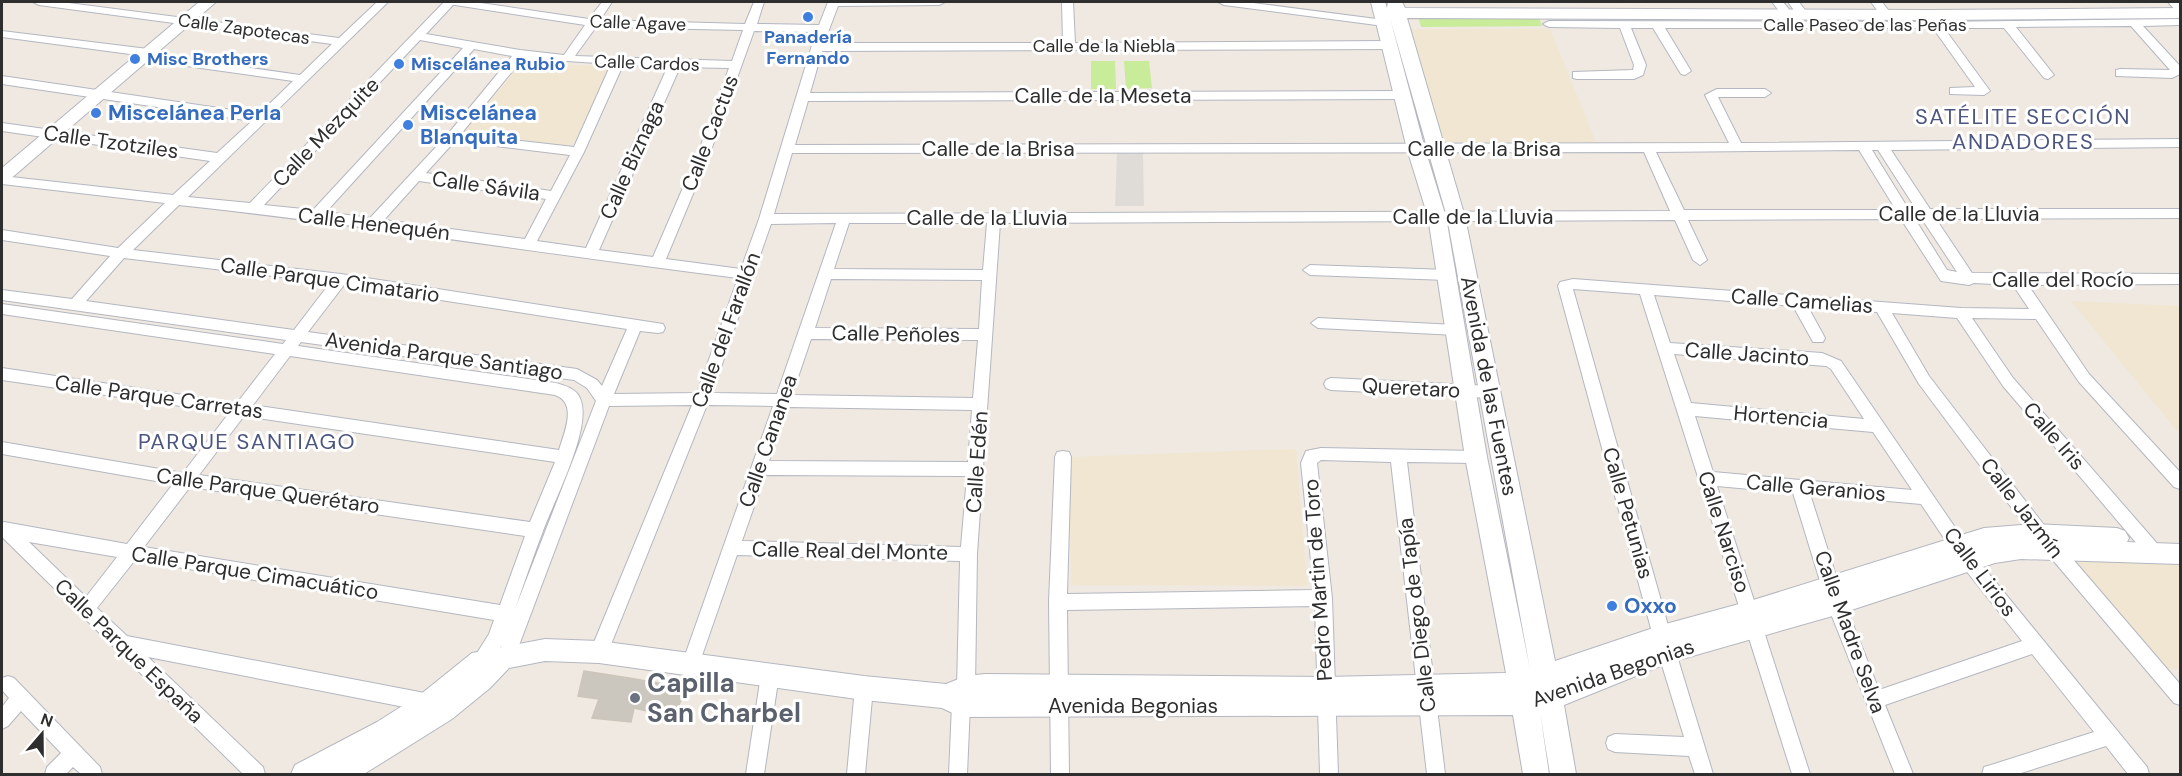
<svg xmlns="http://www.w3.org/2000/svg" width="2182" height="776" font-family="'DM Sans',sans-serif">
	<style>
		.education { fill: #f0e6d1 }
		.pitch { fill: #c9ec9a }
		.plaza { fill: #dfdcd8 }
		.building { fill: #cbc7bf; stroke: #cbc5ba; stroke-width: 1.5 }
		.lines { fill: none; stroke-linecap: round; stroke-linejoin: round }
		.street-casing { stroke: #b4b7c1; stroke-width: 2 }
		.secondary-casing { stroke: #b4b7c1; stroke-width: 2 }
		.street { fill: #fff; fill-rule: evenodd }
		.secondary { fill: #fff; fill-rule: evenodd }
		.shop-dot { fill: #3f7fe0; stroke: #fff; stroke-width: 2 }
		.worship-dot { fill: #6b7280; stroke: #fff; stroke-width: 2 }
		.labels { text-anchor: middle; stroke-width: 6; stroke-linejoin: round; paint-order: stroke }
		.far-street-label { font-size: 18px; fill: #2e2e2e; stroke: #fff }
		.far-shop-label { font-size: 18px; font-weight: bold; fill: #366cbe; stroke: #fff; text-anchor: start }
		.street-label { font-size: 21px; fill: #2e2e2e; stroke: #fff }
		.shop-label { font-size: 21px; font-weight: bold; fill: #366cbe; stroke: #fff; text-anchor: start }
		.neighbourhood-label { font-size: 22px; letter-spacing: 1.5px; fill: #4d5680; stroke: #fff }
		.near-worship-label { font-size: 26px; font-weight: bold; fill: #5b616d; stroke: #fff; text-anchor: start }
	</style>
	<rect width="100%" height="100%" fill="#efe9e1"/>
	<path class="education" d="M1408,29h142l46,113h-156z
		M526,58l44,7 42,1 -40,81 -111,-12z
		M2071,301l109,5v125h-3z
		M1296,449l11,137 -236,-1 -2,-128z
		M2067,557l113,3v109h-13z"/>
	<path class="pitch" d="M1460,15l1,3h78l3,8 -121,1 -3,-11z
		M1091,61h24l1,28h-25z
		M1124,61h25l3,27 -26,1z"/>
	<path class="plaza" d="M1117,152l26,1 1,53h-29z"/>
	<path class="building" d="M584,671l45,7 58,10 -14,29 -39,-9 -3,14 -39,-4 7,-19 -21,-3z"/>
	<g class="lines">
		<g class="street-casing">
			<path id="street" d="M33,2h28l278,36 38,-36h11l-200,195 62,6 194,-201h30l115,17 13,-17h10l-12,18 145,4 9,-22h10l-7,22 62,1 9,-23h117l-6,3 -101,1 -14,37h239l-1,-41h11l2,41 316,-2 6,4 -6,4 -569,2 -12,42 593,-2 6,4 -6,4 -595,2 -13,44 934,-2 -24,-48 12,-6h48l6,4 -6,4h-47l23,46 439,-4v8l-289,3 39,59h250v9l-244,1 36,54 208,1v10l-152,1 61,89 91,98v17l-6,-2 -95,-105 -43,-63 -64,-1 41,60 148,170 2,5 -2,5 -6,2 -6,-2 -146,-172 -46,-68 -65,-5 37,63 118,153 133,155v21l-6,-2 -139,-164 -116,-155 -42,-72 -69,-5 17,31 -2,4h-10l-20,-36 -139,-11 16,48 152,10 19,8 135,197 171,209 2,7h-21l-22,-28 -88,28h-36l2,-7 7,-2 103,-33 -62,-78 -147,51 28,69h-18l-68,-170 -34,-111 -76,-7 93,288h-18l-152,-480 -67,-5 98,347 42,138h-18l-6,-18 -74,-4 -7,-3 -2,-6 2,-6 7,-3 69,3 -31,-101 -95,-350 2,-4 13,-3 388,29 68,1 -16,-24 -39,-2 -5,2 -28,-4 -40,-62 -213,1 19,40 -7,5 -7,-5 -18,-40 -675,3 -23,331 -2,134 -5,17 -3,69h-18l3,-69 5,-17 3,-127 -223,-6 -40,115 -6,2 -6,-2 -3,-6 91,-258 -66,-1 -99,247 -3,6 -6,2 -6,-2 -3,-6 102,-247 -83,1 -94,250 -3,6 -6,2 -6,-2 -3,-6 5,-11 -15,22 -6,2 -6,-2 -3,-6 17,-27 5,-14 -359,-60 -38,48 30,28 303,58 6,3 3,6 -3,6 -6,3 -282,-55 115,110 2,7h-22l-241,-237v-14l2,-1 123,22 46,-60 -171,-30v-12l181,31 46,-60 -227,-33v-12l235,35 38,-49 -273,-40v-10l281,40 3,-4 -284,-40v-10l70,9 38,-43 -108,-16v-10l116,18 47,-45 -163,-19v-8l171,19 37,-34 -208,-30v-8l215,30 35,-32 -250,-37v-8l257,38 34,-33 -135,-19 -13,-6 -143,-19v-6l146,18 13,6 139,20 32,-31 -293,-39zM453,5h2l130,20 -21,30 -44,-5 -94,-16zM596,27l147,3 -11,31 -157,-5zM754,31l62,1 -57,187 -18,50 -75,-10 44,-106zM420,40l43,8 -150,162 -49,-5zM474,49l38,7 -64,78 -78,84 -44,-6zM523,58l88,6 -37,83 -113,-13zM623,65l45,1 -82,182 -49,-7 47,-89zM680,67l49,1 -31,85 -45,104 -54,-7zM455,141l115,14 -19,36 -125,-18zM1859,150l37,60h-212l-28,-58zM1872,150h6l38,59 -7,1zM1644,152l26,59 -896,3 18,-61zM419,181l127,18 -21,40 -141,-19zM179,205c187,20 373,50 559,73l-41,115 -83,1 26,-63 18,2 5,-1 2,-4 -2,-4 -322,-50 -208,-24zM1915,219h7l35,53 -10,-2zM836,223l-59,171 -65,-1 59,-169zM849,223h138l-4,47 -149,-1zM124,258l206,25 -36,47 -208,-29zM831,279l151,1 -3,49 -164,-1zM344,285l283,44 -25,57 -5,-6 -20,-11 -269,-37zM811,339l167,1 -5,58 -181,-3zM301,342l273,38 13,8 9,13 -81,208c9,-26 18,-52 28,-78 11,-30 48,-101 38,-130 -3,-12 -15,-15 -25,-18l-258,-37zM1674,354l152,12 5,3 33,50 -173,-16zM290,356l265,39c23,8 9,38 4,55l-306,-45zM788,407l184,3 -4,52 -199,-1zM244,416l311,46 -25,60 -331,-47zM1695,416l178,16 39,58 -199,-18zM765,475l202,1 -6,71 -219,-6zM190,487l335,49 -25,69 -356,-58zM1810,494l111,10 43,64 58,73 -143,49 -34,-86zM29,542l88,15 -31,40z
				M1218,2h28l138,18 6,3 -6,3 -160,-21z
				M1772,2h11l10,12 -2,2h-8z
				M1788,2h11l9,12 -2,2h-8z
				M1871,2h11l10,13 -2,2h-8z
				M2168,2h12v10l-4,-1z
				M2180,19v6l-37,1 37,40v8l-8,4 -56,-2v-6l4,-1 50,1 -39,-44 -115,1 38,48 -6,4 -4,-1 -40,-50h-60l46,63 -6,4 -34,-1v-6l25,-1 -42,-59h-268l26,43 -6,4 -4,-1 -28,-46h-22l15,37 -3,10 -9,4h-57l-4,-1v-6l60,-2 1,-5 -14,-37 -71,-1 -6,-3 6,-3 387,1z
				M1310,265l137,5 7,5 -7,5 -137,-5 -7,-5z
				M1318,318l138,7 5,1 2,4 -2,4 -5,1 -138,-7 -7,-5z
				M1331,378l160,8 5,2 3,4 -3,4 -5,2 -160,-8 -5,-2 -2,-4 2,-4z
				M1321,448l155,3 6,1 2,5 -2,5 -6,1 -69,-1 38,312h-18l-36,-312 -70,-2 -4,3 15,135 6,176h-18l-5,-168 -248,4 2,164h-18l-2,-172 6,-145 2,-5 6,-1 6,1 2,5 -4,137 247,-4 -13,-127 5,-12z
				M770,667l6,2 3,6 -15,99h-18l15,-99 3,-6z
				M8,676l6,2 86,89 2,7h-21l-8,-7 -7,7h-21l2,-7 14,-14 -40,-42 -13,15 -6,3v-22l7,-9 -7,-8v-12z
				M864,680l6,2 3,6 -8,86h-18l8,-86 3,-6z"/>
		</g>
		<g class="secondary-casing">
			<path id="secondary" d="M199,2h17l-208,179 -6,2v-15z
				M1371,2h14l2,6 1,-6h14l3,6 524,2 251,-2v10l-251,2 -522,-2 58,199 90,444 107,-36 88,-24 234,-73 50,-4 83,4 8,3 4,7 -2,4 53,2v20l-159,-5 -26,4 -159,52 -168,48 -104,42 12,69h-26l-10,-62 9,62h-26l-10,-59 -552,2 -19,-9 -78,-8 -265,-37 -54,-2 -36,7 -19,20 -38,31 -88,55h-73l4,-9 82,-43 44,-28 51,-41 73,-14 54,2 265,35 82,8 20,-8 19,-2 341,3 180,-4 -41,-216 -37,-240 -21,-68zM1390,18l57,199 83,452 -43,-212 -41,-240 -21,-68z"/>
		</g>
		<use href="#street" class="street"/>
		<use href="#secondary" class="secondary"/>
	</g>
	<g class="shop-dot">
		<circle cx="808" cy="17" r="6"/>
		<circle cx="135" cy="59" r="6"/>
		<circle cx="399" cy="64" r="6"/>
		<circle cx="96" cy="113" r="6"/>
		<circle cx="408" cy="125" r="6"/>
		<circle cx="1612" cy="606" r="6"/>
	</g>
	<circle class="worship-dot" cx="635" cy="698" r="6"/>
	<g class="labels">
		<g class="far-street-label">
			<text transform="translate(638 23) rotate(2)" y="6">Calle Agave</text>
			<text x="1865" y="31">Calle Paseo de las Peñas</text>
			<text transform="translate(244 29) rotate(8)" y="6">Calle Zapotecas</text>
			<text x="1104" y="52">Calle de la Niebla</text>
			<text transform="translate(647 63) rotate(2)" y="6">Calle Cardos</text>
		</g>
		<g class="far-shop-label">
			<text x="808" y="43" text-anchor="middle">Panadería<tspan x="808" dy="21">Fernando</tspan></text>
			<text x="147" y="65">Misc Brothers</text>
			<text x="411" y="70">Miscelánea Rubio</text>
		</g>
		<g class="street-label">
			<text x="1103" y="103">Calle de la Meseta</text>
			<text transform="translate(326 132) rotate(-46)" y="7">Calle Mezquite</text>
			<text transform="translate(710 133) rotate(-69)" y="7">Calle Cactus</text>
			<text transform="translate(111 142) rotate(8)" y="7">Calle Tzotziles</text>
			<text x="998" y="156">Calle de la Brisa</text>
			<text x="1484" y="156">Calle de la Brisa</text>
			<text transform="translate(632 160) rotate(-66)" y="7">Calle Biznaga</text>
			<text transform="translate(486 186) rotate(8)" y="7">Calle Sávila</text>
			<text x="1959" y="221">Calle de la Lluvia</text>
			<text x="1473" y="224">Calle de la Lluvia</text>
			<text x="987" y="225">Calle de la Lluvia</text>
			<text transform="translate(374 224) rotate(7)" y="7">Calle Henequén</text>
			<text transform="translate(330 280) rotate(8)" y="7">Calle Parque Cimatario</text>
			<text x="2063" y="287">Calle del Rocío</text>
			<text transform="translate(1802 301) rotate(4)" y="7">Calle Camelias</text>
			<text transform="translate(726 330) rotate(-70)" y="7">Calle del Farallón</text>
			<text transform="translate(896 334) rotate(1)" y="7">Calle Peñoles</text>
			<text transform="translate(1747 354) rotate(4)" y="7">Calle Jacinto</text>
			<text transform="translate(444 356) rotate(8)" y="7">Avenida Parque Santiago</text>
			<text transform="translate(1489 386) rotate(79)" y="7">Avenida de las Fuentes</text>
			<text transform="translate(1411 388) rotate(3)" y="7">Queretaro</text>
			<text transform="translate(159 397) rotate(8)" y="7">Calle Parque Carretas</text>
			<text transform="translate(1781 417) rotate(5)" y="7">Hortencia</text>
			<text transform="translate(2054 436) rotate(49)" y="7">Calle Iris</text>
			<text transform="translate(768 441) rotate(-71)" y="7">Calle Cananea</text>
			<text transform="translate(977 462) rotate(-86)" y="7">Calle Edén</text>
			<text transform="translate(1816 488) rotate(5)" y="7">Calle Geranios</text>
			<text transform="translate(268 491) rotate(8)" y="7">Calle Parque Querétaro</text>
			<text transform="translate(2022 508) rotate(52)" y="7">Calle Jazmín</text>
			<text transform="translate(1628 513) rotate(74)" y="7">Calle Petunias</text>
			<text transform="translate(1724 532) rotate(72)" y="7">Calle Narciso</text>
			<text transform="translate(850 551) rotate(1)" y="7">Calle Real del Monte</text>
			<text transform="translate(1980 572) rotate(53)" y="7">Calle Lirios</text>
			<text transform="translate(255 573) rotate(9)" y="7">Calle Parque Cimacuático</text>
			<text transform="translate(1318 580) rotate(-94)" y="7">Pedro Martin de Toro</text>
			<text transform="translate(1417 615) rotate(-97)" y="7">Calle Diego de Tapía</text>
			<text transform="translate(1850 632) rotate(70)" y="7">Calle Madre Selva</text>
			<text transform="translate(129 651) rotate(44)" y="7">Calle Parque España</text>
			<text transform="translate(1613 673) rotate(-19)" y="7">Avenida Begonias</text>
			<text x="1133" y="713">Avenida Begonias</text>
		</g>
		<g class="shop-label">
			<text x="108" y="120">Miscelánea Perla</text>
			<text x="420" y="120">Miscelánea<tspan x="420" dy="24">Blanquita</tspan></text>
			<text x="1624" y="613">Oxxo</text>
		</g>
		<g class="neighbourhood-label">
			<text x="2023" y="124">SATÉLITE SECCIÓN<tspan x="2023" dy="25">ANDADORES</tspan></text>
			<text x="247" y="449">PARQUE SANTIAGO</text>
		</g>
		<g class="near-worship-label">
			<text x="647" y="692">Capilla<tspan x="647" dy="30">San Charbel</tspan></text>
		</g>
	</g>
	<rect width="2182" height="776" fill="none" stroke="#2e2e2e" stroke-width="6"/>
	<g transform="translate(42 734) rotate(20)" stroke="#ffffff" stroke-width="4.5" paint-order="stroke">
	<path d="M0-4.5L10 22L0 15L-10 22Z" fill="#2e2e2e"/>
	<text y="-9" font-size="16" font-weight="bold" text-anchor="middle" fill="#2e2e2e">N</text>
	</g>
</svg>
